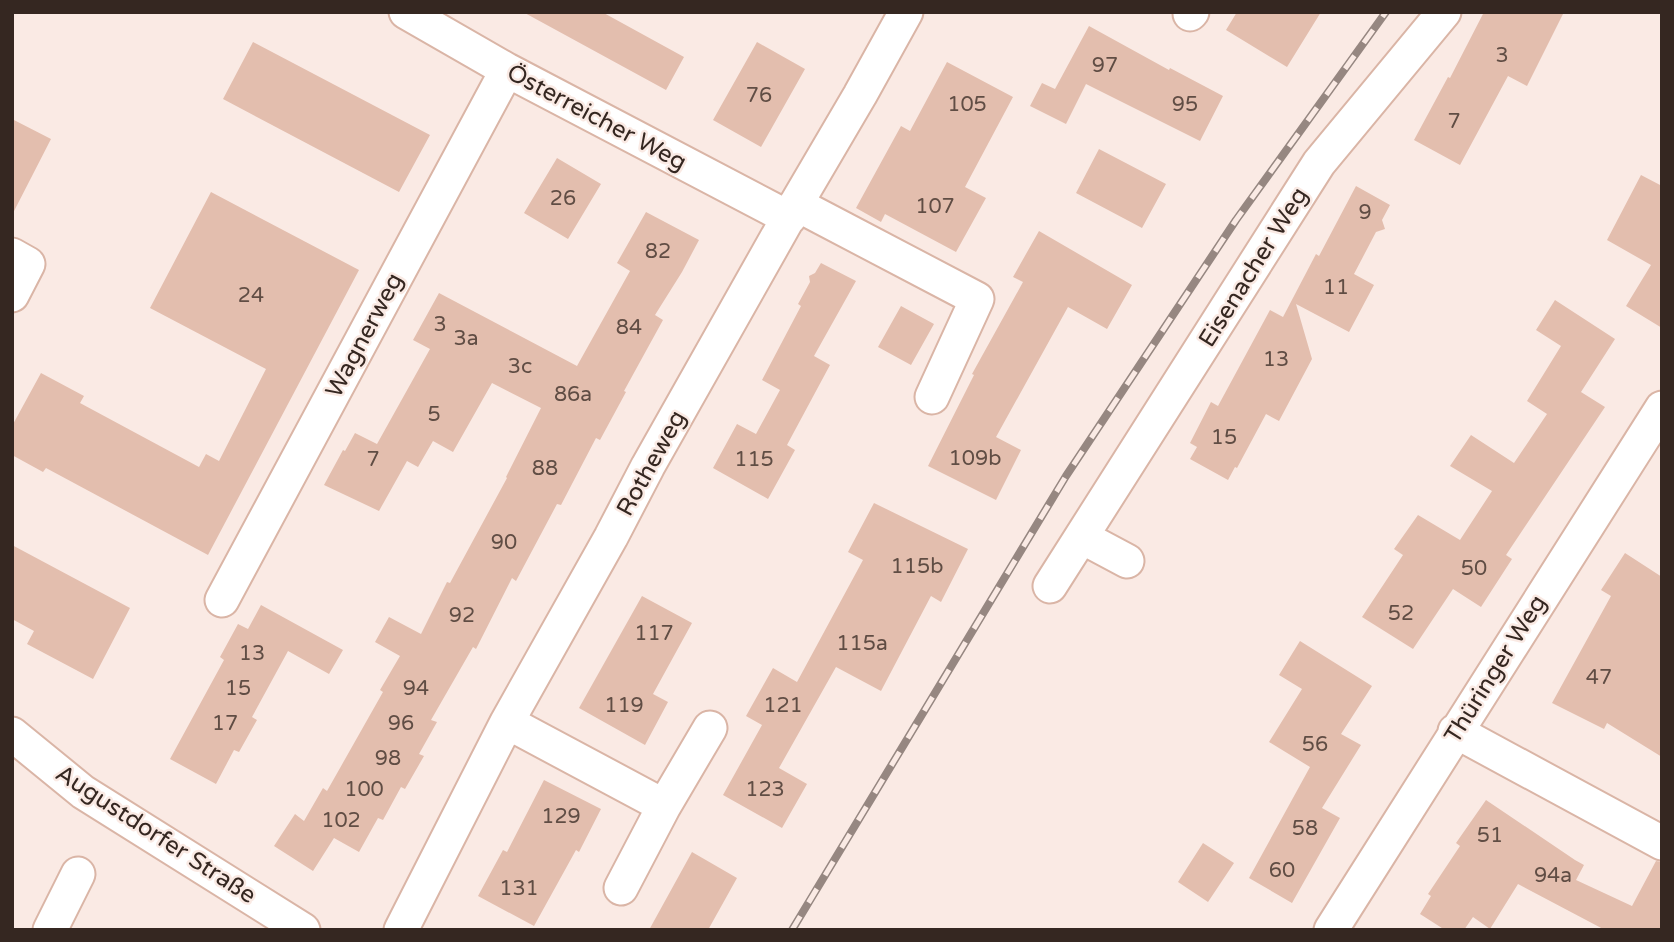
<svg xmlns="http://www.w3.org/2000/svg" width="1674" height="942" font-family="'Varela Round',sans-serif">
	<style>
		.building { fill: #e3beae }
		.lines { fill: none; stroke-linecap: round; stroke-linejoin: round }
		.minor-casing { stroke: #dab5a6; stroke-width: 37 }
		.minor { stroke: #fff; stroke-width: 33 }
		.rail-casing { stroke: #968781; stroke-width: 8 }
		.rail { stroke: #faeae4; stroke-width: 5; stroke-dasharray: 16; stroke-linecap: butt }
		.labels { text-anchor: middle; stroke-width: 5; stroke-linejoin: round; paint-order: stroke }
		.number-label { font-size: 21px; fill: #604d44 }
		.street-label { font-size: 24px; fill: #352721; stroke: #faeae4 }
	</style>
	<rect width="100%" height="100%" fill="#faeae4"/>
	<path class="building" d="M523,12h79l82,45 -18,33z
		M1237,12h84l-34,55 -61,-37z
		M1484,12h80l-37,74 -19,-10 -48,89 -46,-25 34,-63 2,1z
		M1089,26l80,44 1,-2 53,28 -23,45 -114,-57 -20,40 -36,-18 12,-23 13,6z
		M253,42l177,93 -31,57 -176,-93z
		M757,42l48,27 -44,78 -48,-27z
		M947,62l66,35 -48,90 21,11 -30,54 -71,-38 -4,8 -25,-14 45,-82 9,5z
		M12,119l39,20 -39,76z
		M1099,149l67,35 -24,44 -66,-35z
		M557,158l44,26 -33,55 -44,-26z
		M1641,175l21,11v142l-36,-22 25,-41 -44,-25z
		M1356,186l34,19 -8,15 3,9 -9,3 -22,42 20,11 -25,47 -53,-28 16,55 -33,62 -13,-7 -29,54 -2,-1 -7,13 -38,-21 7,-12 -7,-4 21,-41 7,4 52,-96 13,7 33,-63 3,2z
		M211,192l148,78 -151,285 -162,-87 -3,4 -31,-17v-29l29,-53 43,23 -4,7 119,64 7,-13 13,7 47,-92 -116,-61z
		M646,212l53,28 -17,32 -27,43 8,5 -39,71 2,1 -26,48 -4,-2 -35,67 -4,-1 -41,77 -4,-3 -36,71 -3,-2 -42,73 6,2 -18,32 5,2 -19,33 -4,-2 -18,33 -5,-2 -19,34 -25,-14 -21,33 -39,-25 21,-32 9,7 19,-33 4,3 56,-99 -3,-2 20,-34 -25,-14 14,-25 32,17 26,-52 3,1 57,-105 -1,-1 35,-69 -49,-25 -39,69 -20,-11 -15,26 -11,-6 -28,50 -55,-26 19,-35 2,1 10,-18 22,11 53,-95 -17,-9 26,-47 138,73 53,-95 -13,-8z
		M1039,231l93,54 -25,44 -39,-22 -72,130 25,13 -25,50 -68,-34 46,-91 -2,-1 51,-92 -10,-5z
		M821,263l35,18 -42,75 16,9 -43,80 8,5 -27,49 -55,-31 24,-44 19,10 24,-44 -18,-10 39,-74 -3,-2 12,-22 -1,-6 6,-3z
		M1555,300l60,39 -34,53 24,15 -99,148 6,4 -31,48 -28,-18 -40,60 -51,-32 41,-62 -9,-6 24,-34 42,25 32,-49 -42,-25 21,-31 43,28 33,-49 -20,-13 34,-55 -25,-16z
		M901,306l33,18 -23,41 -33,-18z
		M874,503l94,46 -27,53 -10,-6 -50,95 -45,-24 -57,101 28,16 -25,44 -59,-33 39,-70 -16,-9 27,-48 24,14 66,-122 -15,-8z
		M12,545l118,63 -37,71 -66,-35 7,-13 -22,-12z
		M1625,553l37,24v180l-55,-34 -3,6 -52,-26 59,-107 -10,-6z
		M642,596l50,27 -39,71 15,8 -23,43 -66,-37z
		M261,605l82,45 -14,24 -41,-23 -36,66 5,3 -18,32 -5,-2 -18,34 -46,-25 54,-99 -4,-3 18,-33 10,5z
		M1300,641l72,45 -31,48 20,11 -39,63 18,10 -48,85 -43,-25 61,-111 -41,-25 33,-53 -23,-14z
		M544,780l57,29 -22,43 -3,-2 -42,76 -56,-30 25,-46 4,2z
		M1486,800l89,60 9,5 -8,15 56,26 24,-45 6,1v68h-57l-87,-46 -28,45 -17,-12 -9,13h-19l-25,-16 11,-18 -3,-2 32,-48 -4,-3z
		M1203,843l31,20 -26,39 -30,-20z
		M692,852l45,26 -29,52h-59z"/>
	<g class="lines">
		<g class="minor-casing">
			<path id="minor" d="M406,12l101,58 282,148
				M1190,14l2,-2
				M796,204l181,95 -45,98
				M12,255l16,9 -16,31
				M1082,537l45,24
				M1050,586l269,-423 125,-151
				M222,600l285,-530
				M507,722l157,84
				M1455,731l207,112
				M12,734l71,58 220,138
				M621,888l43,-82 46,-78
				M50,930l28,-56
				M401,930l106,-208 104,-185 37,-71 148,-262 64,-109 46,-83
				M1331,930l331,-522"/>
		</g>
		<use href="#minor" class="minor"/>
		<g class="rail-casing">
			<path id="rail" d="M792,930l274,-454 170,-256 150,-208"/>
		</g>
		<use href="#rail" class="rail"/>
	</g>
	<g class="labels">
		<g class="number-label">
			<text x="1502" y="62">3</text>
			<text x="1105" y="72">97</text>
			<text x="759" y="102">76</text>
			<text x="967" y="111">105</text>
			<text x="1185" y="111">95</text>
			<text x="1454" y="128">7</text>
			<text x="563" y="205">26</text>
			<text x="935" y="213">107</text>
			<text x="1365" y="219">9</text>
			<text x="658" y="258">82</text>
			<text x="1336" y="294">11</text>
			<text x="251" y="302">24</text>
			<text x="440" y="331">3</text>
			<text x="629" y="334">84</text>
			<text x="466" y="345">3a</text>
			<text x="1276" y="366">13</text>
			<text x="520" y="373">3c</text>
			<text x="573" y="401">86a</text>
			<text x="434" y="421">5</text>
			<text x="1224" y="444">15</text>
			<text x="975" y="465">109b</text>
			<text x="373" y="466">7</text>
			<text x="754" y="466">115</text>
			<text x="545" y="475">88</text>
			<text x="504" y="549">90</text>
			<text x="917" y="573">115b</text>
			<text x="1474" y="575">50</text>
			<text x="1401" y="620">52</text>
			<text x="462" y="622">92</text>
			<text x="654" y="640">117</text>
			<text x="862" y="650">115a</text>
			<text x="252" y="660">13</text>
			<text x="1599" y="684">47</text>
			<text x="238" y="695">15</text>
			<text x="416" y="695">94</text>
			<text x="624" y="712">119</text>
			<text x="783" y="712">121</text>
			<text x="225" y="730">17</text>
			<text x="401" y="730">96</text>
			<text x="1315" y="751">56</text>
			<text x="388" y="765">98</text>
			<text x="364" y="796">100</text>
			<text x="765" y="796">123</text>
			<text x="561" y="823">129</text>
			<text x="341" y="827">102</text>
			<text x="1305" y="835">58</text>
			<text x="1490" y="842">51</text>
			<text x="1282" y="877">60</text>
			<text x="1553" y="882">94a</text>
			<text x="519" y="895">131</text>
		</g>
		<g class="street-label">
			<text transform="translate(597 117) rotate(28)" y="8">Österreicher Weg</text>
			<text transform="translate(1253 267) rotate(-58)" y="8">Eisenacher Weg</text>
			<text transform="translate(364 335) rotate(-62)" y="8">Wagnerweg</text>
			<text transform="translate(651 463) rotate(-61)" y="8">Rotheweg</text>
			<text transform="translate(1495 669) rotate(-58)" y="8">Thüringer Weg</text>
			<text transform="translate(156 834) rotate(33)" y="8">Augustdorfer Straße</text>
		</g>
	</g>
	<rect width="1674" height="942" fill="none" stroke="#352721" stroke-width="28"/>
</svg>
